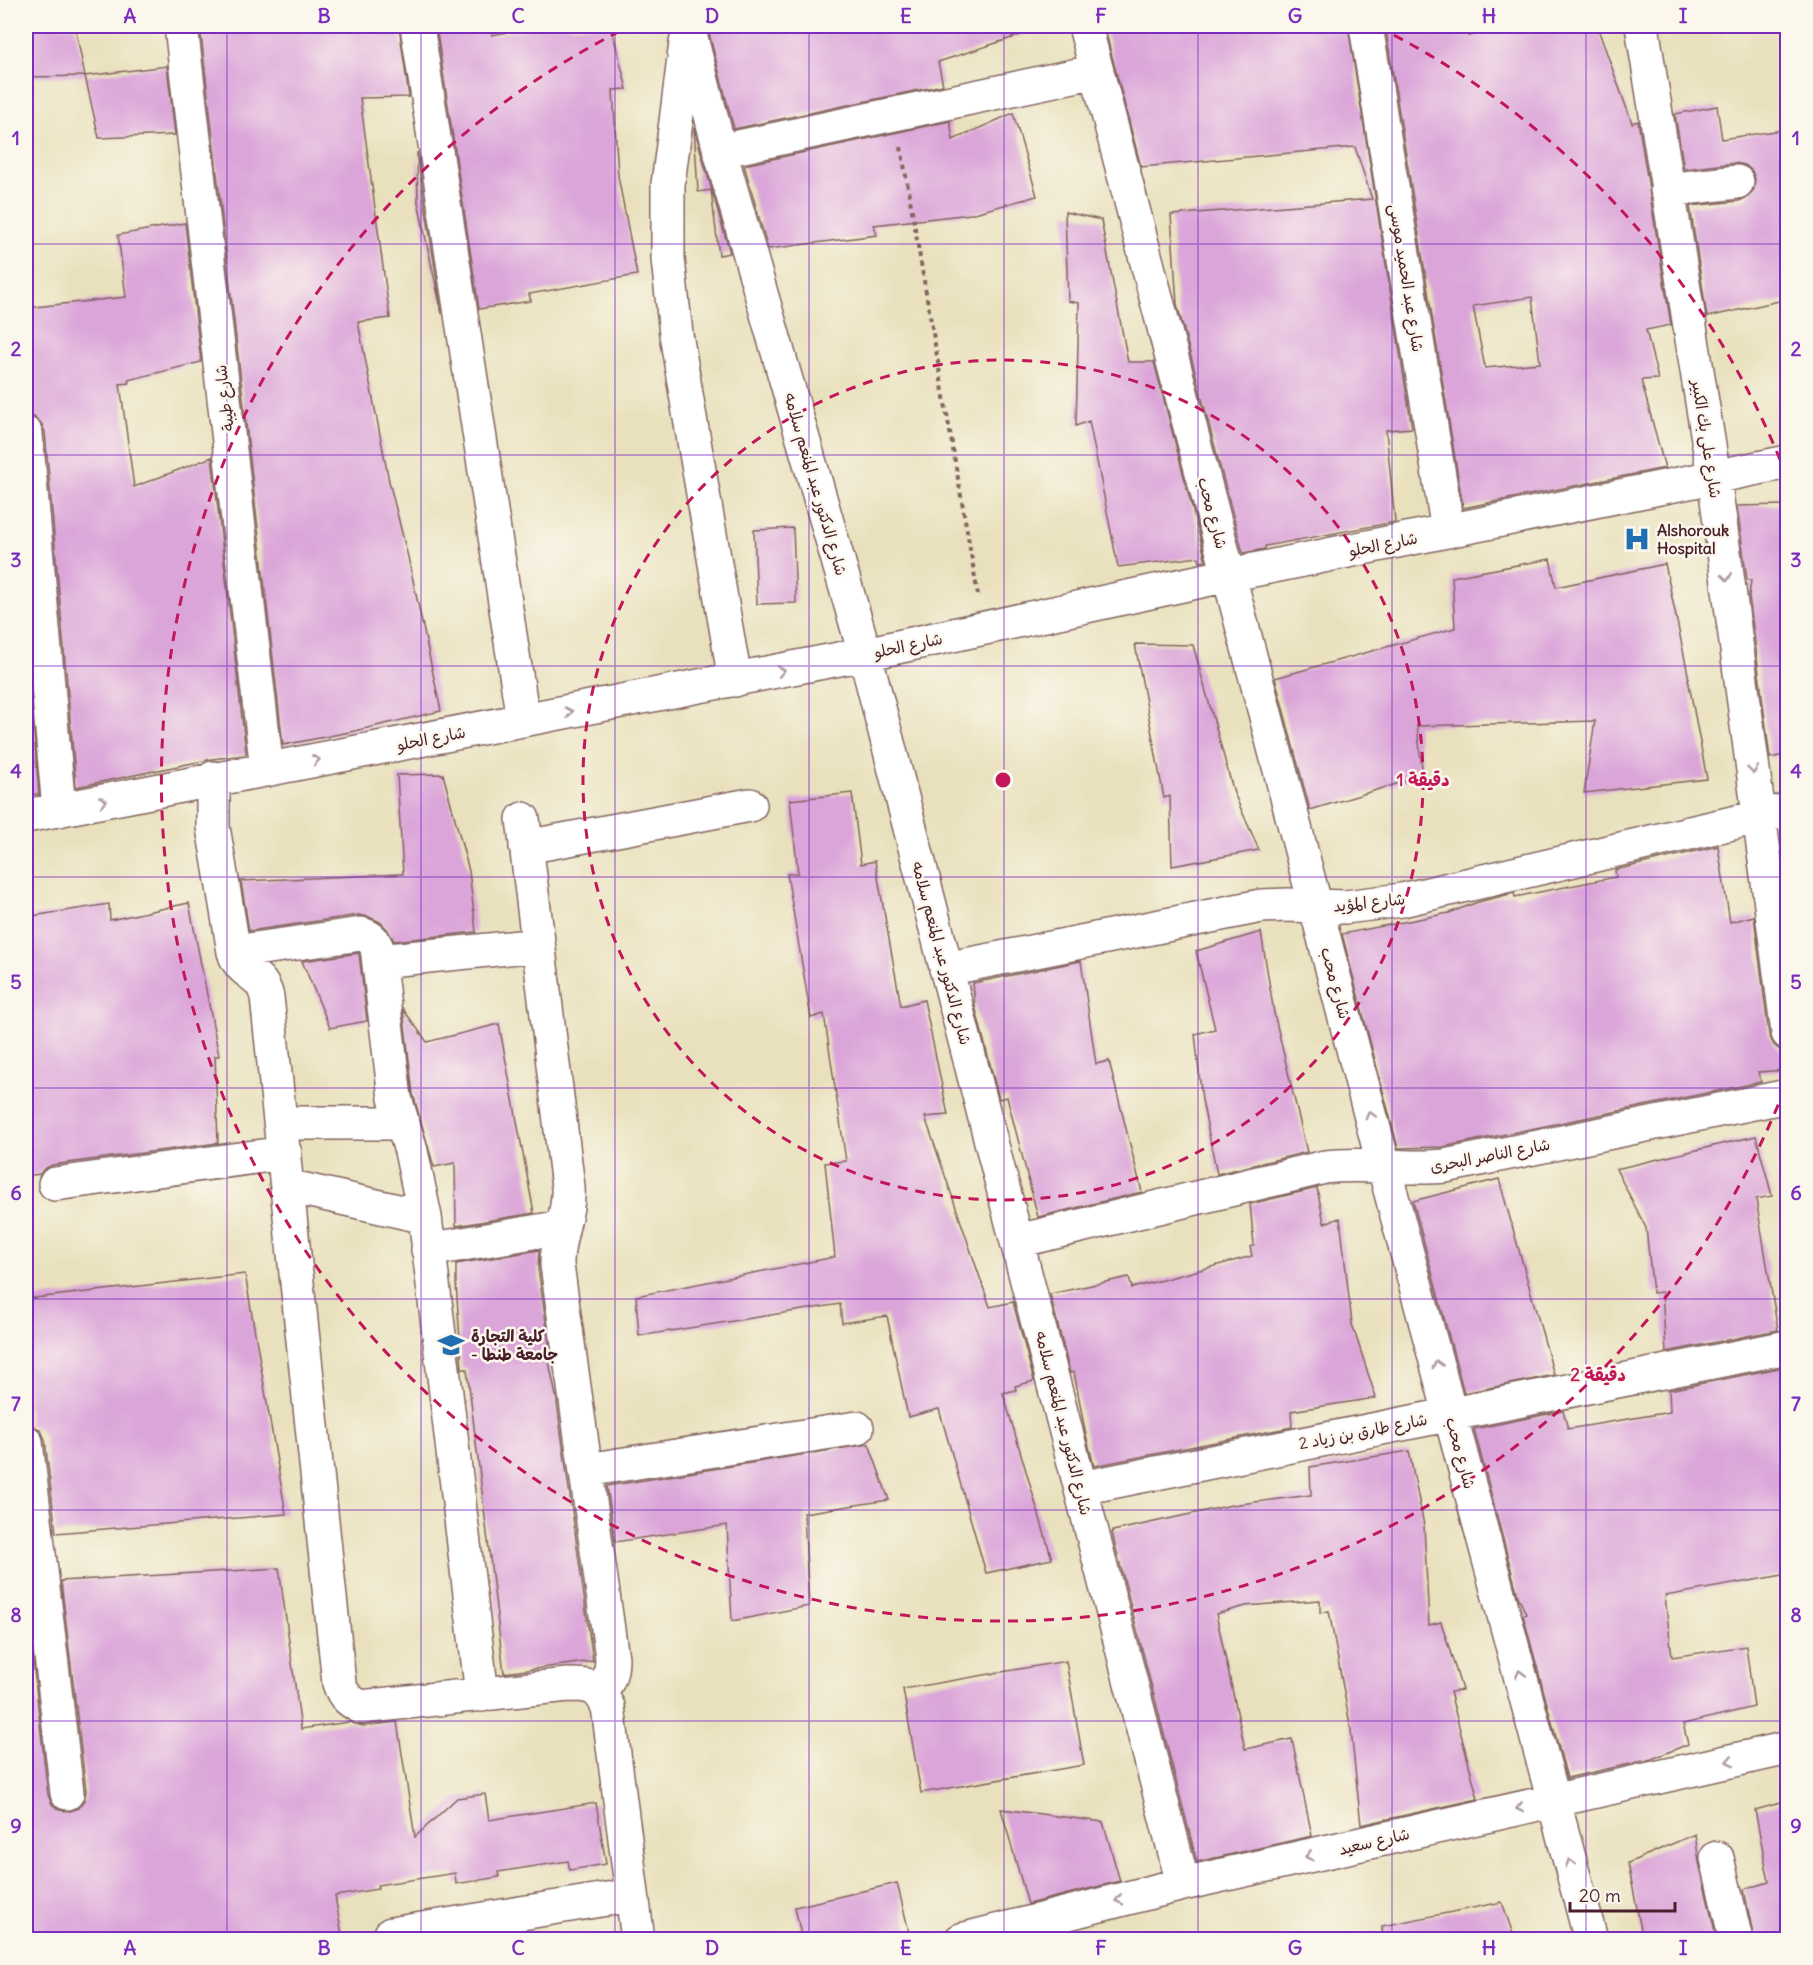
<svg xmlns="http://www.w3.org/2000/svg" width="1813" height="1965" font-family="Delius,'Playpen Sans Arabic',sans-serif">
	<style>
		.building { fill: #dba5d9; fill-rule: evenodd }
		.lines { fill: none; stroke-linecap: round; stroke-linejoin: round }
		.minor-casing { stroke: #82635e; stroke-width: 36 }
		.path { stroke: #82635e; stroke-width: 4; stroke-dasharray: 4.5 4.5; stroke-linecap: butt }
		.minor { stroke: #fff; stroke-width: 33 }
		.oneway { stroke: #ae9aa0 }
		.grid { fill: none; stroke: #7b2cbf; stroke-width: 1.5; stroke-opacity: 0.55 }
		.ring { fill: none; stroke: #c2185b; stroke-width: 3; stroke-dasharray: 10 8 }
		.labels { text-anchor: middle; stroke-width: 5; stroke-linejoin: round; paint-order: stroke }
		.street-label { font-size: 16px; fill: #4a1f2b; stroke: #fbf7ec }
		.poi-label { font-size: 16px; font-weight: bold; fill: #4a1f2b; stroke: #fbf7ec; text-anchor: start }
		.centre { fill: #c2185b; stroke: #fbf7ec; stroke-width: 3 }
		.ring-label { font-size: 18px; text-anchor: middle; font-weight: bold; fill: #c2185b; stroke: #fbf7ec; stroke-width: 5; stroke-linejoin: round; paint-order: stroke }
		.neatline { fill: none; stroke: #7b2cbf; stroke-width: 2 }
		.grid-label { font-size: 20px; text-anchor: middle; font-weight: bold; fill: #7b2cbf }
	</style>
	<rect width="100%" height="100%" fill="#fbf7ec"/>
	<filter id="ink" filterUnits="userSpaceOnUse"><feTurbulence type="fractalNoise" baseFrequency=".0167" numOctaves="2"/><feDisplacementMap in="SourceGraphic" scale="12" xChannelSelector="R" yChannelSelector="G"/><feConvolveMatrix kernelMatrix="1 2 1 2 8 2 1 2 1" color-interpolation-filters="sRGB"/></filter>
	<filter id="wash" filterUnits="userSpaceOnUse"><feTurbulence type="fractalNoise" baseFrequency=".008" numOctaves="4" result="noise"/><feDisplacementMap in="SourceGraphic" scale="24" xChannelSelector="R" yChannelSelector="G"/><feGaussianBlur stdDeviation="1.35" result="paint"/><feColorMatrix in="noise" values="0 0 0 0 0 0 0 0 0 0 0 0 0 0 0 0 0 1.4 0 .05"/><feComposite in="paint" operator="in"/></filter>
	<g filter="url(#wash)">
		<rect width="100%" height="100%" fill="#e9e1bd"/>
		<g id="blocks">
			<path class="building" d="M26,26h49l10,50 -59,1z
				M200,26h199l10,71 -49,1 30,220 -32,4 31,159 19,76 33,154 -91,21 -67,13z
				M436,26h54l2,9 51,-9h68l16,63 -14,1 5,86 19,99 -108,19 2,7 -52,8z
				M707,26h325l1,5 -95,31 5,23 -209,44z
				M1104,26h244l64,402 -26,2 9,92 -130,24v3l-22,4 -66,-249 -6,-89 201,-16 -17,-52 -214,20z
				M1410,26h58v10l45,-10h84l35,97 6,-2 33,204 -25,5 12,49 -17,1 24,88 -202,40 -77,-477zM1532,297l8,66 -55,5 -12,-62z
				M167,66l8,69 -76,3 -14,-62z
				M1717,106l5,33 66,-10v170l-81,18 -17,-111 49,-5 9,-4 6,-8 1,-10 -3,-8 -7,-6 -10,-2 -51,6 -9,-55z
				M1013,113l24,83 -66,18 -97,11 3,10 -109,14 -24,-84 206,-44 3,19z
				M694,127l8,29 28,97 -11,2 -8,-65 -13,2z
				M417,152l25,162 -24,-112z
				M1065,212l36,8 27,142h26l52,199 -6,1 -1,-5 -81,10 -29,-146 -13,5 3,-123 -11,-2z
				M185,223l16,139 -73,18 1,3 -9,1 14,103 78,-30 34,296 -1,2 -33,4 -136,28 -31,-355 -4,-9 -7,-6 -5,-1 -3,-35v-73l100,-11 -8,-62z
				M1788,505v249l-18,4 -21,-162 2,-16h-4l-10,-74z
				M793,528l3,75 -39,1 -3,-74z
				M1550,559l6,28 109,-23 24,115h-1l19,100 -123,14 11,-72 -178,5 6,50 -113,34 -35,-132 180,-50 -3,-51z
				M26,643l13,151 -13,1z
				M1135,644l58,1 41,148 25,57 -87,16 -2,-70 -6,2z
				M443,774l26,97 7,61 -82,9 -7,-12 -7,-7 -11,-5 -10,-2 -110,16 -8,-50 162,-7 -6,-99z
				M852,793l9,71 14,-3 26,145 23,-6 24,115 -23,2 65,190 23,-5 21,79 -19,5 1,4 -13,3 49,166 -66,14 -47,-164 -31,8 -21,-101 -45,7 -2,-19 -201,32 -3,-40 199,-39 -10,-94 21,-2 -22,-147 -13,4 -24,-144 11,-1 -8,-73z
				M1718,846l12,76 24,-6 15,119 5,10 6,5 8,1v19l-30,2 3,10 -318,65 -45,1 -56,-214 107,-21 29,-11 36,-9 1,4 101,-20 -1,-7z
				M189,903l30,153h-4l3,87 -166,22 -8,4 -4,5 -14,2v-259l83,-13 1,16z
				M1261,932l13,81 33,139 -90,22 -15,-74 -7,-66 20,-5 -19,-78z
				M359,953l8,68 -37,7 -28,-67z
				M1081,961l15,103 13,-3 33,131 -104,25 -31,-120 -8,2 -24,-93 -2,-23z
				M403,1009l24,33 72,-18 35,189 -78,13 -1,-63 -21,4 -21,-73z
				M1756,1136l16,60 -16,3 22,131 -112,22 -4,-60 -9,1 -7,-65 -30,-59z
				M1499,1179l55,196 -90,18 -51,-192z
				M1317,1188l7,35 16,-5 12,106 24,74 -85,13 1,16 -198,39 -9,-35 -11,-59 -4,1 -20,-79 79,-17 3,11 120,-32 -2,-9 4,-2 -4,-41z
				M539,1250l-1,18 14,94h-3l7,34 37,265 -89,12 -37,-304h-5l-6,-86v-19z
				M245,1274l41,240 -230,19 -11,-93 -4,-10 -12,-6 -3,-63v-62z
				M1784,1367l4,24v183l-123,22 7,61 74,-11 8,61 -71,17 5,20 -36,15 -85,19 -44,-163 3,-1 -8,-18 -44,-167 89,-18 5,18 102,-17 -1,-22z
				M869,1444l20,56 -85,13 5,93 -77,15 -5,-96 -112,17 -8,-56z
				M1409,1451l15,74 5,100 12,-3 21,68 -12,2 28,107 -117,26 -10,-95 -22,-119 -9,2v-13l-74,6 -30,8 29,135 47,-10 20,97 -115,26 -85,-329 1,-2 119,-26 79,-10 -1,-28z
				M279,1568l22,161 48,-7 14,4 34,-4 18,115 42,-39 28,-4 4,26 107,-17 10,61 -36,6 -2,-9 -70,11 1,5 -43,7 -1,-11 -78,12 1,4 -43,7 8,44h-317v-341l22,196 4,9 7,6 11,1 9,-3 5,-7 2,-10 -25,-210z
				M1066,1661l18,104 -163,28 -18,-104z
				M1788,1801v139h-34l-10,-51 25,-7 -14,-72z
				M1001,1809l102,13 17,59 -92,23z
				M1695,1834l4,28 18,78h-74l-15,-77z
				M897,1883l14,57h-109l-7,-33z
				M1502,1902l13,38h-132l-1,-14z"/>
		</g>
	</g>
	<g filter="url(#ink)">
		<use href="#blocks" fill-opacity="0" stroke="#82635e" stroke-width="1.5"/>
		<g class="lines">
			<g class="minor-casing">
				<path id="minor" d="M181,26l86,744
					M417,26l106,694
					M688,26l32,125 145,503 318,1230
					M1085,26l299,1141 207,773
					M1366,26l82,505
					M1642,26l72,451 74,556
					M686,43l-18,141v75l8,75 13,78 46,268
					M720,151l377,-80
					M1667,190l70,-8
					M26,434l33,376
					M213,778v49l21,125c7,24 27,19 33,45l72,686c4,13 10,18 22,24l207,-22c23,0 30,1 40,22l30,233
					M26,816l839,-162 364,-79 559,-113
					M523,819l45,368c2,27 -12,51 -11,78l55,393c0,14 -3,23 -11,34
					M526,847l224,-42
					M234,952l127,-18c8,2 12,5 16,14l18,150 16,53 14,66 57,478
					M379,961l159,-16
					M946,969l315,-63 27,-1 57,2 57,-7 386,-90
					M281,1123h120
					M55,1184l230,-31
					M288,1186l137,31
					M1018,1241l307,-74c40,-5 80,3 120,-1l343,-70
					M428,1250l134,-23
					M26,1442l41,351
					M586,1470l271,-42
					M1081,1488l707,-141
					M1717,1858l19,82
					M391,1934l241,-39
					M961,1940l222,-56 605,-136"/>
			</g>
			<path class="path" d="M901,147l77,448"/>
			<use href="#minor" class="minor"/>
		</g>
		<defs><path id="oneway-chevron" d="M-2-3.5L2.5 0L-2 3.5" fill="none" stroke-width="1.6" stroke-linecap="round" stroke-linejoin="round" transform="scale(1.5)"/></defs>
		<g class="oneway">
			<use href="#oneway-chevron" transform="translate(1727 577) rotate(82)"/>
			<use href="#oneway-chevron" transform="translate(781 671) rotate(-11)"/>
			<use href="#oneway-chevron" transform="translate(569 712) rotate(-11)"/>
			<use href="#oneway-chevron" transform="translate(316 760) rotate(-11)"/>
			<use href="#oneway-chevron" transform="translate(1753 770) rotate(83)"/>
			<use href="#oneway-chevron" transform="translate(103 801) rotate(-11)"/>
			<use href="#oneway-chevron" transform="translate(1370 1115) rotate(-105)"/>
			<use href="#oneway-chevron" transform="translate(1437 1364) rotate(-105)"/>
			<use href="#oneway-chevron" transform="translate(1520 1674) rotate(-105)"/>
			<use href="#oneway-chevron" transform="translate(1730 1761) rotate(167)"/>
			<use href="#oneway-chevron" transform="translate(1520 1808) rotate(167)"/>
			<use href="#oneway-chevron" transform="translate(1309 1856) rotate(167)"/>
			<use href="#oneway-chevron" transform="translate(1570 1863) rotate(-105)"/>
			<use href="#oneway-chevron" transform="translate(1119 1900) rotate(166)"/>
		</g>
	</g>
	<path class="grid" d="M227,26v1914M421,26v1914M615,26v1914M809,26v1914M1004,26v1914M1198,26v1914M1392,26v1914M1586,26v1914M26,244h1762M26,455h1762M26,666h1762M26,877h1762M26,1088h1762M26,1299h1762M26,1510h1762M26,1721h1762"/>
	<g class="ring">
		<circle cx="1003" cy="780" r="420"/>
		<path d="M1785 1088A841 841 0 1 1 628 27M1378 27A841 841 0 0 1 1785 472"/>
	</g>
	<defs>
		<g id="hospital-bare" transform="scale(2.07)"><path d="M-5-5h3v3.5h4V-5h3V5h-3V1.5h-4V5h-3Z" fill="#1f6fb2" stroke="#fbf7ec" stroke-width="2.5" paint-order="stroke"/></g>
		<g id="university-bare" transform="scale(2.07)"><path d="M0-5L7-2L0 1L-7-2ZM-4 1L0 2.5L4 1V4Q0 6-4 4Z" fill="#1f6fb2" stroke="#fbf7ec" stroke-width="2.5" paint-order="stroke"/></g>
	</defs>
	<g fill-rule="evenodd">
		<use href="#hospital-bare" x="1637" y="539"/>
		<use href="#university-bare" x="451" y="1345"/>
	</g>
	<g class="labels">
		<g class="street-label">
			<text transform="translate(1407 278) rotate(81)" y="6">شارع عبد الحميد موسى</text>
			<text transform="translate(224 398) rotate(-97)" y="6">شارع طيبة</text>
			<text transform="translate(1707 439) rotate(81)" y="6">شارع على بك الكبير</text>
			<text transform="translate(816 484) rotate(74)" y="6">شارع الدكتور عبد المنعم سلامه</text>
			<text transform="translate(1213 513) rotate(75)" y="6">شارع محب</text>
			<text transform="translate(1383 544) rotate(-11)" y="6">شارع الحلو</text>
			<text transform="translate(908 645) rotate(-12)" y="6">شارع الحلو</text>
			<text transform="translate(431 738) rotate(-11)" y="6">شارع الحلو</text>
			<text transform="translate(1369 902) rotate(-6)" y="6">شارع المؤيد</text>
			<text transform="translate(942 953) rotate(75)" y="6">شارع الدكتور عبد المنعم سلامه</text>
			<text transform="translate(1336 983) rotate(75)" y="6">شارع محب</text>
			<text transform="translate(1490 1155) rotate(-11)" y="6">شارع الناصر البحرى</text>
			<text transform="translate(1064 1423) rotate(76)" y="6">شارع الدكتور عبد المنعم سلامه</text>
			<text transform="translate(1363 1431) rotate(-11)" y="6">شارع طارق بن زياد 2</text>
			<text transform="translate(1461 1453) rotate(75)" y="6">شارع محب</text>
			<text transform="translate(1374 1841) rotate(-13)" y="6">شارع سعيد</text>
		</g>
		<g class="poi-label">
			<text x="1657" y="536">Alshorouk<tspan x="1657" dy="18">Hospital</tspan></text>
			<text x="471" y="1342">كلية التجارة<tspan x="471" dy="18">- جامعة طنطا</tspan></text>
		</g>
	</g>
	<circle cx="1003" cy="780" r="9" class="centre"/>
	<g class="ring-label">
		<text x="1423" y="786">1 دقيقة</text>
		<text x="1598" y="1381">2 دقيقة</text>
	</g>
	<rect width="1813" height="1965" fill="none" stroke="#fbf7ec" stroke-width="66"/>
	<path d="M1570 1902v9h105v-9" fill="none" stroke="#4a1f2b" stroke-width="3"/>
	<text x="1579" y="1902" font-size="18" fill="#4a1f2b" stroke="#fbf7ec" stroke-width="4.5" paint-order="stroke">20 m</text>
	<rect x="33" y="33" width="1747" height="1899" class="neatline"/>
	<g class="grid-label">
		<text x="130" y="23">A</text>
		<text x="324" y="23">B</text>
		<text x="518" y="23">C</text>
		<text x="712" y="23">D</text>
		<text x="906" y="23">E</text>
		<text x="1101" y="23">F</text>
		<text x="1295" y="23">G</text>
		<text x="1489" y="23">H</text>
		<text x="1683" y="23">I</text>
		<text x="16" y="145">1</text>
		<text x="1796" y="145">1</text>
		<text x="16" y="356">2</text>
		<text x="1796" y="356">2</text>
		<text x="16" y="567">3</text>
		<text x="1796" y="567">3</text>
		<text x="16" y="778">4</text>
		<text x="1796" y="778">4</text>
		<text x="16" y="989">5</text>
		<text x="1796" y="989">5</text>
		<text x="16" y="1200">6</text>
		<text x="1796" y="1200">6</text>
		<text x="16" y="1411">7</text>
		<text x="1796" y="1411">7</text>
		<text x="16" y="1622">8</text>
		<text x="1796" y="1622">8</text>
		<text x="16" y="1833">9</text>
		<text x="1796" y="1833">9</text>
		<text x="130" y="1955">A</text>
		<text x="324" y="1955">B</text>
		<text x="518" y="1955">C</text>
		<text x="712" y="1955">D</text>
		<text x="906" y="1955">E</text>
		<text x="1101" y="1955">F</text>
		<text x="1295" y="1955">G</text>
		<text x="1489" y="1955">H</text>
		<text x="1683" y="1955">I</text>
	</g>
</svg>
